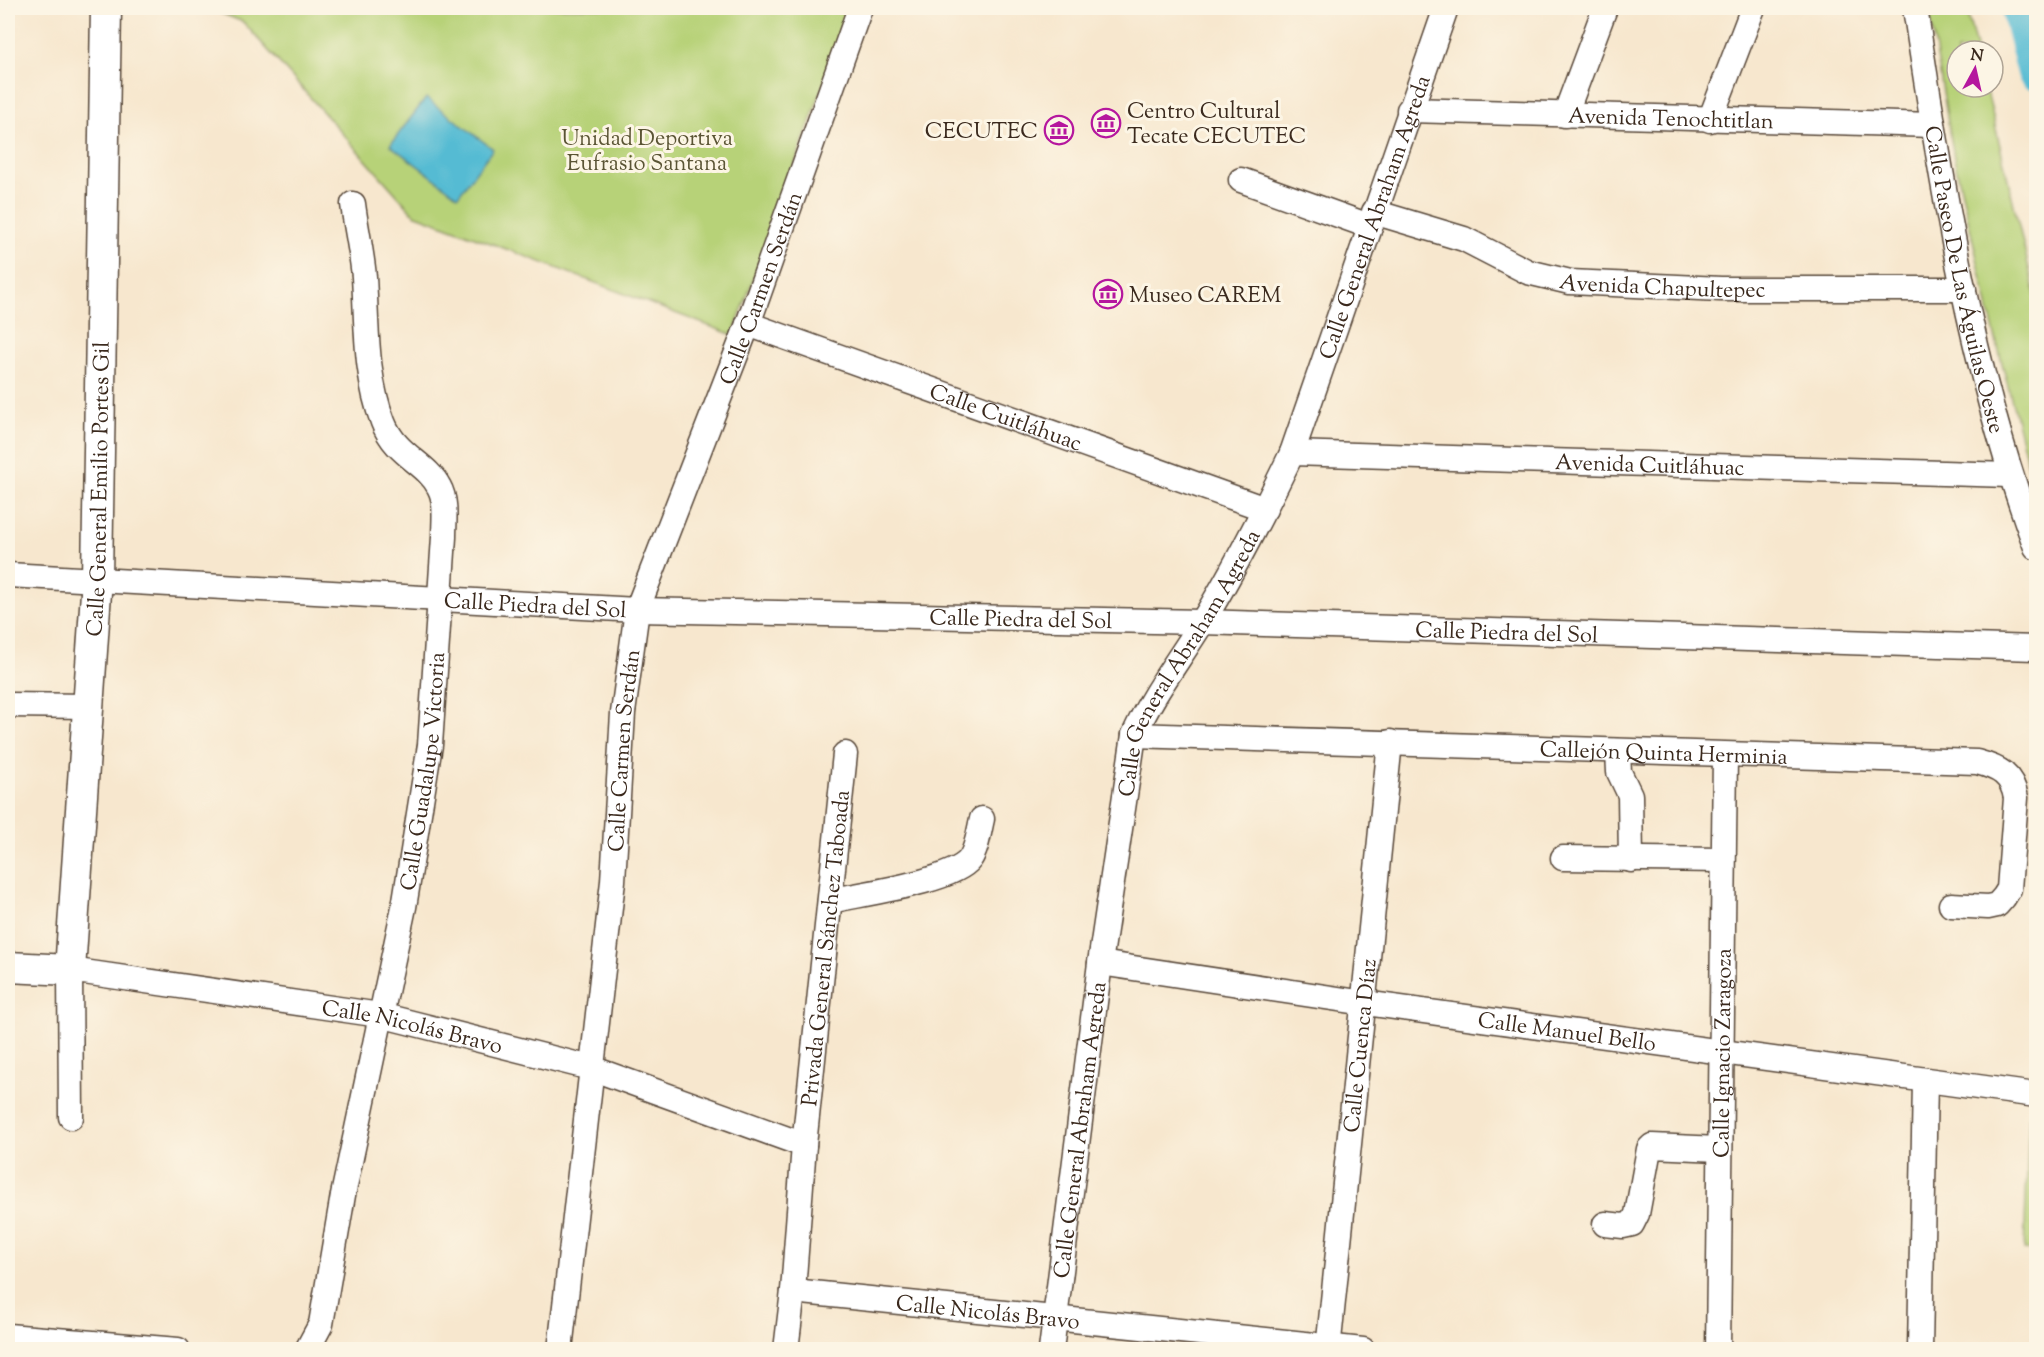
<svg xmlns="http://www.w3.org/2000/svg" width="2044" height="1357" font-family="'Sorts Mill Goudy',serif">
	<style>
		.green { fill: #b7d278; stroke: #797e4b; stroke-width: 1.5 }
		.water { fill: #55bbd3; stroke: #487278; stroke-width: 1.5 }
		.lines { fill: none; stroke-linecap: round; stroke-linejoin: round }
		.river { stroke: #55bbd3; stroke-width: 38 }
		.minor-casing { stroke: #574638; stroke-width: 27 }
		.tertiary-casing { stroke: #574638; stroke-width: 33 }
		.minor { stroke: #fff; stroke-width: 24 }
		.tertiary { stroke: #fff; stroke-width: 30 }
		.labels { text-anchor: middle; stroke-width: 6; stroke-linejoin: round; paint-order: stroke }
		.poi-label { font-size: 22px; fill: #3b2a1e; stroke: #fcf5e5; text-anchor: start }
		.street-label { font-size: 22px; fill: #3b2a1e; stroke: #fcf5e5 }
		.park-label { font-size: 22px; fill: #5a5434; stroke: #fcf5e5 }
	</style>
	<rect width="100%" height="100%" fill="#fcf5e5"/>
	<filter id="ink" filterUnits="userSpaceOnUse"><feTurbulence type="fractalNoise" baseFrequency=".0167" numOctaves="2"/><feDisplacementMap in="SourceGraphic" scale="12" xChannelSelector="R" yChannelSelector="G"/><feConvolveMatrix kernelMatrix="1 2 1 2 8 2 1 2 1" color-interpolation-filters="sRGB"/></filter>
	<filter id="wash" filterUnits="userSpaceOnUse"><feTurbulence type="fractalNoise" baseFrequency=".008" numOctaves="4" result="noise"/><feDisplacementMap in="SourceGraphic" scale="24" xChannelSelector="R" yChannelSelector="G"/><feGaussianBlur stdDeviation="1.35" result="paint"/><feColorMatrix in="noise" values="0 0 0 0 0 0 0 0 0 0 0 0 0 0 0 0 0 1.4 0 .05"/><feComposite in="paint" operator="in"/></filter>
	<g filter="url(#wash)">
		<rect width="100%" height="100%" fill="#f7e7ce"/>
		<path class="green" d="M208,8h643l-118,327 -319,-121 -171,-192z
			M1929,8h37l11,43h-20v36h29l50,211v197l-42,-163 -40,-174z
			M2029,1117l7,1v133l-12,-1z"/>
		<path class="water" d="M426,98l67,51 -35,47 -68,-51z"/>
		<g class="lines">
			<path class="river" d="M2020,8l16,64"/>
		</g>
	</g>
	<g filter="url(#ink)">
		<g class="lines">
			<g class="minor-casing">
				<g id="minor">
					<path id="s1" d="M1915,8c27,181 57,367 121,539"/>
					<path id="s2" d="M1409,110l524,15"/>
					<path d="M1565,115l40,-107"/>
					<path d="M1710,120l43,-112"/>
					<path d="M1241,180l128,46"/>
					<path id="s3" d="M1374,212l90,27 64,33 42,10 151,7h243"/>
					<path id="s4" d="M748,324l517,185"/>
					<path id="s5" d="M1292,453l717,22"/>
					<path id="s6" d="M8,575l629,35 565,12 834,26"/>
					<path d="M8,705l80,1"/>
					<path id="s7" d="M1134,735l843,27c22,6 35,12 39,36l-7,91 -5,8 -7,8 -9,2 -37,-2"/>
					<path d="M1618,752l1,20 11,23 1,65"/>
					<path d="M1563,858l160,2"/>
					<path d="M830,901c29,-7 123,-19 140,-42 7,-10 9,-28 12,-40"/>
					<path id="s8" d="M1100,963l265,40 671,92"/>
					<path id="s9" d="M71,1117l-1,-147 310,45 211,53 213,77"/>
					<path d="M1605,1224l18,2 9,-2 5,-10 12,-65 3,-3 67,3"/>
					<path id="s10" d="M793,1291l570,59"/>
					<path d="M8,1336l170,14"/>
					<path id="s11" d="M307,1350l14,-26 22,-129 61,-288 26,-162 14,-208c0,-16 3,-36 -5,-50 -13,-25 -43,-31 -56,-65 -18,-46 -16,-97 -19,-145 -2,-24 -8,-49 -11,-73"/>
					<path id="s12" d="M560,1350l53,-469 10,-168 14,-103 111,-286 112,-316"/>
					<path id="s13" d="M786,1350l7,-59 11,-146 41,-391"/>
					<path id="s14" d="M1051,1350l49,-387 34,-228c17,-39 45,-75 67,-111 34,-55 63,-113 91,-171l154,-445"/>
					<path id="s15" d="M1328,1350l62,-608"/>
					<path id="s16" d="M1718,1350l7,-594"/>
					<path d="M1920,1350l5,-269"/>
				</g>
			</g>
			<g class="tertiary-casing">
				<g id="tertiary">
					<path id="s17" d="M8,967l62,3 27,-392 9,-570"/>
				</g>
			</g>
			<use href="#minor" class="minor"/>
			<use href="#tertiary" class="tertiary"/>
		</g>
	</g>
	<defs>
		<g id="museum-ring" transform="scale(1.5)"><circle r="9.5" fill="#fcf5e5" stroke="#b5179e" stroke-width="1.5"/><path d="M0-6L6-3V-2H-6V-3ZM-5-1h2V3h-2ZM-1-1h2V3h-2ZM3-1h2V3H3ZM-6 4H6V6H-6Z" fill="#b5179e"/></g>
	</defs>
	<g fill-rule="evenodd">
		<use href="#museum-ring" x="1106" y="123"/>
		<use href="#museum-ring" x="1059" y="130"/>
		<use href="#museum-ring" x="1108" y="294"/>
	</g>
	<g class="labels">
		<g class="poi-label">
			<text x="1127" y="118">Centro Cultural<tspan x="1127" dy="25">Tecate CECUTEC</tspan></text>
			<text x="1038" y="138" text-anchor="end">CECUTEC</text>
			<text x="1129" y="302">Museo CAREM</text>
		</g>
		<g class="street-label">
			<text dy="8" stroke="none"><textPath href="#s2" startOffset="262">Avenida Tenochtitlan</textPath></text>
			<text dy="8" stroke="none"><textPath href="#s14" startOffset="1194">Calle General Abraham Agreda</textPath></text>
			<text dy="8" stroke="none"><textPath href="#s1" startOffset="276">Calle Paseo De Las Águilas Oeste</textPath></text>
			<text dy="8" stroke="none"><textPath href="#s3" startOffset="302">Avenida Chapultepec</textPath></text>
			<text dy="8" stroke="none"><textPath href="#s12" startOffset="1089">Calle Carmen Serdán</textPath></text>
			<text dy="8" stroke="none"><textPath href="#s4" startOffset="274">Calle Cuitláhuac</textPath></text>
			<text dy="8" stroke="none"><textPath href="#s5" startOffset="358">Avenida Cuitláhuac</textPath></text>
			<text dy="8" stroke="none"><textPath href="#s17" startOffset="544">Calle General Emilio Portes Gil</textPath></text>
			<text dy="8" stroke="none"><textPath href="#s6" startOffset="528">Calle Piedra del Sol</textPath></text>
			<text dy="8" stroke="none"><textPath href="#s6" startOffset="1014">Calle Piedra del Sol</textPath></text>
			<text dy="8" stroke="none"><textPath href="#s6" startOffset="1500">Calle Piedra del Sol</textPath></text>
			<text dy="8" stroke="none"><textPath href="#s14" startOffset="708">Calle General Abraham Agreda</textPath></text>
			<text dy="8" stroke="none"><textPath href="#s12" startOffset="603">Calle Carmen Serdán</textPath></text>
			<text dy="8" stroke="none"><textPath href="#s7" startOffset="530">Callejón Quinta Herminia</textPath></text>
			<text dy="8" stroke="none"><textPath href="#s11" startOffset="592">Calle Guadalupe Victoria</textPath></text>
			<text dy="8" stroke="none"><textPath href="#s13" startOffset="404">Privada General Sánchez Taboada</textPath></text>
			<text dy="8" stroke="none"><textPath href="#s9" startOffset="494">Calle Nicolás Bravo</textPath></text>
			<text dy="8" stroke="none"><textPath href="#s8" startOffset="472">Calle Manuel Bello</textPath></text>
			<text dy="8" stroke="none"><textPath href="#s15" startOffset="306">Calle Cuenca Díaz</textPath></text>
			<text dy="8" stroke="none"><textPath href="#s16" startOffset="297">Calle Ignacio Zaragoza</textPath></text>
			<text dy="8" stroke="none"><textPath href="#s14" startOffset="222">Calle General Abraham Agreda</textPath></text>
			<text dy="8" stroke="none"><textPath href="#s10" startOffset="196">Calle Nicolás Bravo</textPath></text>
		</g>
		<g class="park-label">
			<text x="647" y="145">Unidad Deportiva<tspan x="647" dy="25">Eufrasio Santana</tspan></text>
		</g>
	</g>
	<rect width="2044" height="1357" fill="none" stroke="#fcf5e5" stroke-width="30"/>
	<g transform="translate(1975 69) rotate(8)"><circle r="28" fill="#fcf5e5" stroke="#afa495" stroke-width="1.5"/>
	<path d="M0-4.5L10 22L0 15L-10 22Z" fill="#b5179e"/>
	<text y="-9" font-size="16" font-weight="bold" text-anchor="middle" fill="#3b2a1e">N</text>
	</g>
</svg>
